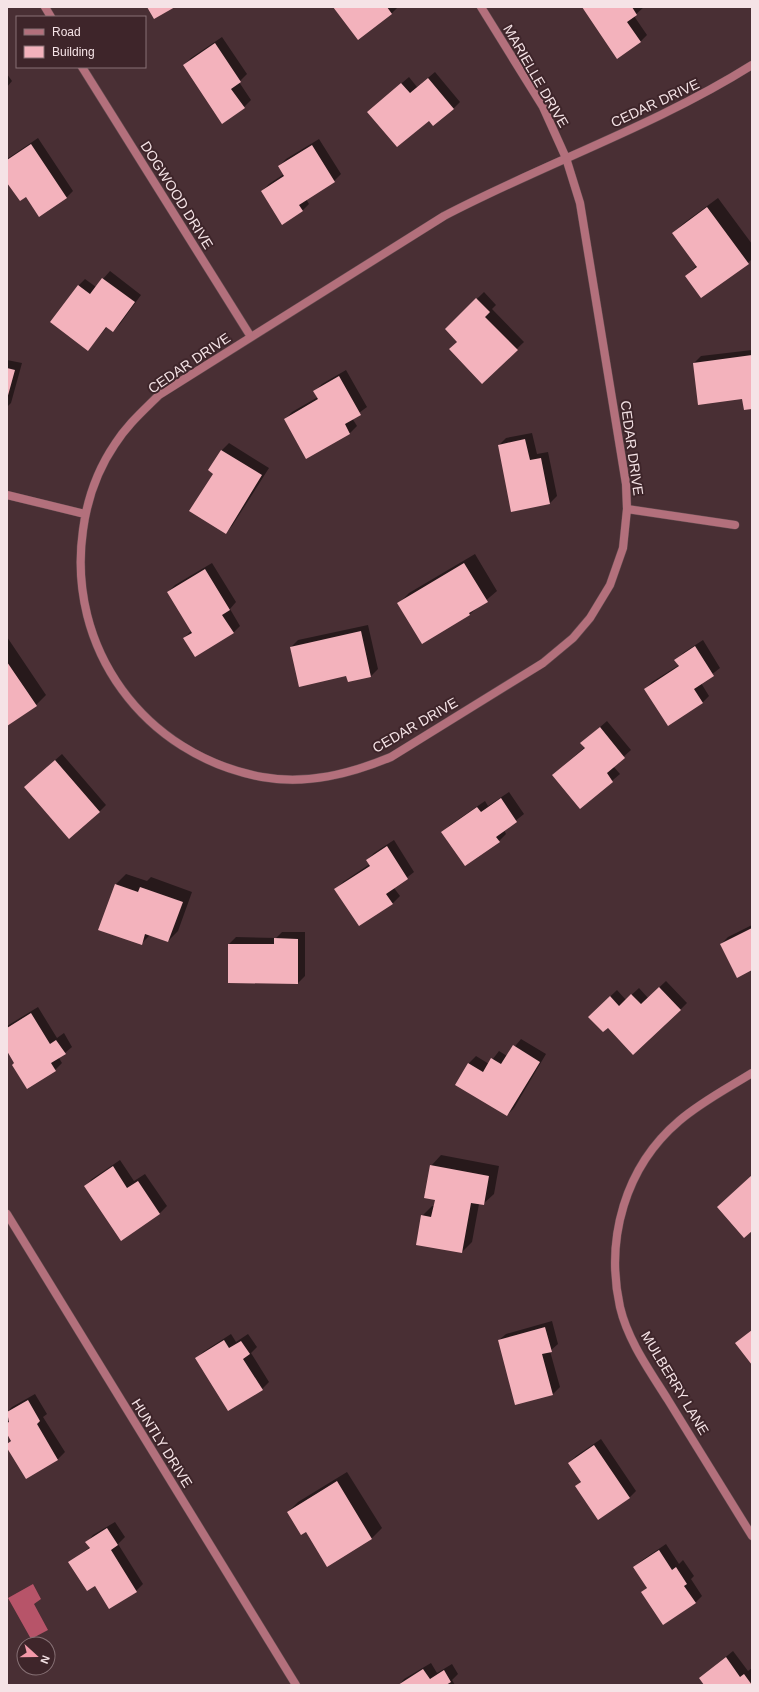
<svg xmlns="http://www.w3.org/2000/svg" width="759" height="1692" font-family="Helvetica,sans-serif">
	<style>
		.water { fill: #b75469 }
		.shadow { fill: #0007 }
		.building { fill: #f3b2bc }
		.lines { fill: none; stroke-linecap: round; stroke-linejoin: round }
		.minor-casing { stroke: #654c50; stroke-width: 9 }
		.minor { stroke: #b3707c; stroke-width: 8 }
		.labels { text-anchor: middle; stroke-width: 4; stroke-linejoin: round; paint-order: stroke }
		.street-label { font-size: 14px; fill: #f5e3e6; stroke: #3e252a }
	</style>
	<rect width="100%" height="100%" fill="#492f34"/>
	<path class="water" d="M33,1584l8,15 -7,5 14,26 -17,9 -23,-41z"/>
	<path class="shadow" d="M334,7h64l-6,6z
		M583,7h61l-10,9 13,19 -7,7z
		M222,37l25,37 -8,8 12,18 -7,7 -60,-42 7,-7z
		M435,72l25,30 -7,7 -24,11 -53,-15 33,-28 8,10z
		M7,74l5,7 -5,6z
		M38,138l35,53 -6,6 -41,-1 -19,-15v-22z
		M319,139l22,35 -7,7 -28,18 3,5 -7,7 -40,-20 7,-7 15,-10 -5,-8 7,-7z
		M718,198l34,46v15l-4,4 -62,13 11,-11 -24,-32 11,-10z
		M110,271l31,24 -21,29 -7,7 -6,-4 -19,23 -10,-64 7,-7 11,8z
		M484,292l12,13 -4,4 32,33 -42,40 -24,-41 -12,-12z
		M752,350v58l-9,-10 -49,-35 7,-7z
		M7,360l15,3 -11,40 -4,4z
		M346,370l21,37 -15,11 5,8 -7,7 -65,-14 7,-7 26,-15 -3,-6 7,-7z
		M532,433l5,21 11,-2 9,44 -7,7 -51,-58 7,-7z
		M229,443l40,25 -37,58 -7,7 -11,-60 -5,-3 13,-20z
		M475,554l22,37 -27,23 -48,29 -24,-39 11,-11z
		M212,563l24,39 -6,7 10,17 -7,7 -49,5 7,-7 -23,-39 7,-7z
		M368,625l10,44 -7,7 -23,5 -1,-6 -56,-28 7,-7z
		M7,637l39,58 -10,10 -29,20z
		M703,640l17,28 -19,15 8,13 -7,7 -57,-14 7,-7 27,-17 -3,-5 7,-7z
		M607,721l24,29 -18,16 7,8 -40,34 -27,-33 32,-28 -3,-4z
		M62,754l44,51 -7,7 -74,-25z
		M509,792l15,22 -20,16 2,4 -7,7 -56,-9 7,-7 35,-24 3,5z
		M394,840l20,32 -20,16 6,8 -7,7 -34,22 -23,-36 7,-7 27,-18 -3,-4 7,-7z
		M126,874l21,7 4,-4 41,15 -14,39 -10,10 -18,-6 -9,9 -25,-60z
		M752,925v44l-31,-25 7,-7z
		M282,932h23v44l-7,7 -69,-39 7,-7 40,1z
		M666,981l21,22 -7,7 -72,17 -12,-17 21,-20 9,10 13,-12 9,10z
		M38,1007l19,31 7,-5 8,14 -13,11 3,5 -7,7 -40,-8 -8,-13v-23z
		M521,1039l25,15 -32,54 -7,7 -50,-31 12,-21 7,-7 13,8 10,-13 8,5z
		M441,1155l58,11 -5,28 -11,10h-4l-7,38 -10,10 -40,-36 10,-10h2l2,-7 -5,-33z
		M120,1160l14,21 11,-7 22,32 -7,7 -39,26 -36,-53 7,-7z
		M552,1321l6,23 -8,7 10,36 -7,7 -37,10 -17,-64 7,-6z
		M231,1334l5,8 12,-8 9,13 -6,6 18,29 -7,7 -66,-30 7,-7z
		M35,1394l12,20 -4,3 22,35 -7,7 -32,19 -19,-32 4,-6 -4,-7v-11l2,-2 -2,-8 5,-5z
		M601,1439l35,52 -7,7 -52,-12 4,-5 -12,-18 7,-7z
		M347,1472l35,56 -11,11 -65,-8 -18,-19 10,-10z
		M115,1522l10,15 -7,7 25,40 -7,7 -41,-6 -25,-23 20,-15 -3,-5 6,-7z
		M666,1544l13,20 4,-4 11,16 -3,3 11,17 -7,7 -52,-11 4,-5 -13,-19 7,-7z
		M733,1651l15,20 4,-3v17h-47l-5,-7z
		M431,1663l6,10 15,-9 6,10 -6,6 3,5h-56l5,-6z"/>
	<path class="building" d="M147,7h28l-21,12z
		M333,7h54l5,7 -34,26z
		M582,7h50l5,8 -10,7 14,20 -24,17z
		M215,43l26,39 -10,7 14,19 -23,16 -39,-59z
		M428,78l26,31 -21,17 -4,-5 -32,26 -30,-35 34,-29 9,10z
		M31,144l36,54 -28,19 -13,-20 -6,4 -13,-18v-23z
		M312,145l23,37 -36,23 4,6 -21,14 -21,-34 23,-15 -6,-10z
		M707,207l42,57 -48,34 -16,-22 12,-9 -25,-34z
		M102,278l33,24 -22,30 -7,-5 -18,24 -38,-29 28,-37 12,9z
		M476,298l14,14 -5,5 33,33 -36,34 -33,-35 8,-7 -12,-13z
		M752,355v54l-8,1 -2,-11 -44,6 -5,-42z
		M7,368l8,2 -8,29z
		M339,376l22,39 -16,9 5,10 -44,25 -22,-40 34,-20 -5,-8z
		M525,439l5,21 11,-2 9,46 -39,8 -13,-67z
		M221,450l41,25 -36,59 -37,-23 24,-37 -5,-4z
		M464,563l24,39 -19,11 1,2 -48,29 -25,-41z
		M205,569l25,41 -8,5 12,18 -39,24 -12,-19 9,-5 -25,-41z
		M361,631l10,46 -23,5 -2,-6 -47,11 -9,-40z
		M695,646l19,30 -20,13 9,14 -35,23 -24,-37 35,-23 -5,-6z
		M7,662l30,44 -30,20z
		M600,727l25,31 -18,15 6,9 -33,27 -28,-34 33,-27 -5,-5z
		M55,760l45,52 -31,27 -45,-52z
		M501,798l16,24 -21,15 4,5 -35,24 -24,-34 36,-25 4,5z
		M387,846l21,33 -22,15 7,10 -34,22 -25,-37 36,-23 -4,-6z
		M115,884l23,8 2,-5 43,15 -15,40 -23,-8 -3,11 -44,-15z
		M752,928v42l-15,8 -17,-34z
		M274,938l24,1v45l-70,-1v-39h46z
		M659,987l22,23 -48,45 -25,-27 -5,4 -15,-15 22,-21 9,10 12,-12 10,10z
		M31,1013l19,31 6,-4 10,14 -15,9 5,8 -29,18 -15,-24 2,-2 -7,-12v-23z
		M513,1045l27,17 -33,54 -52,-31 13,-22 15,9 8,-14 10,6z
		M430,1165l59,11 -5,29 -13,-2 -9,50 -46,-8 5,-30 10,2 4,-17 -11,-2z
		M113,1166l14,22 11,-7 22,33 -39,27 -37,-55z
		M752,1175v56l-8,7 -27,-31z
		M545,1327l7,25 -10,2 11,41 -38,10 -17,-65z
		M752,1330v35l-17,-22z
		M224,1340l5,8 12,-7 9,13 -7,5 20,31 -35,21 -33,-53z
		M28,1400l12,21 -3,3 21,36 -32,19 -19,-31v-4l4,-3 -4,-7v-11l2,-1 -2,-10z
		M594,1445l36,53 -32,22 -23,-34 6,-4 -13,-19z
		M337,1481l35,58 -45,28 -21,-35 -5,3 -14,-23z
		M107,1528l11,17 -7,5 26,42 -28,17 -14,-23 -8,5 -19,-29 22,-14 -5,-6z
		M659,1550l13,20 4,-3 11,17 -3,2 12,17 -33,22 -22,-33 6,-4 -14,-21z
		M726,1657l14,20 4,-3 8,11h-48l-5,-7z
		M423,1669l7,10 14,-9 7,12 -5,3h-48z"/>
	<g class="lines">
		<g class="minor-casing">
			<path id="minor" d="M45,7l6,10
				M481,7l62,100 23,51 14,45 46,281 1,25 -4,39 -13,37 -20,33 -17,20 -30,25 -152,94c-41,17 -84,28 -129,20 -118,-22 -196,-129 -179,-247 4,-30 15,-61 32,-86 12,-19 28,-33 44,-49l285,-179c101,-53 211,-90 308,-151
				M82,67l169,270
				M7,495l78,19
				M627,509l108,16
				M752,1073c-24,15 -51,29 -73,48 -54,46 -74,118 -59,186 8,34 30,64 48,93 28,45 56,91 84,136
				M7,1214l289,471"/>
		</g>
		<use href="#minor" class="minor"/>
	</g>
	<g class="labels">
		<g class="street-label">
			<text transform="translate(536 76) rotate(60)" y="5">MARIELLE DRIVE</text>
			<text transform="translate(655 103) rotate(-25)" y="5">CEDAR DRIVE</text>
			<text transform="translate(177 195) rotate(58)" y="5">DOGWOOD DRIVE</text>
			<text transform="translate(189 363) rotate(-34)" y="5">CEDAR DRIVE</text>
			<text transform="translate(632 448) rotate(82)" y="5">CEDAR DRIVE</text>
			<text transform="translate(415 725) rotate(-30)" y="5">CEDAR DRIVE</text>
			<text transform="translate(675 1383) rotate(59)" y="5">MULBERRY LANE</text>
			<text transform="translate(162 1443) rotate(58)" y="5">HUNTLY DRIVE</text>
		</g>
	</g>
	<rect width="759" height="1692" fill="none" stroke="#f5e3e6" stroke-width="16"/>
	<rect x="16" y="16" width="130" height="52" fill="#3e252a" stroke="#877175"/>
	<rect x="24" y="29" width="20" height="6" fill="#b3707c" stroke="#877175"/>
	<text x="52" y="36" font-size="12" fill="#f5e3e6">Road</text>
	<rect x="24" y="46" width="20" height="12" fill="#f3b2bc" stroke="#877175"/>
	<text x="52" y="56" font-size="12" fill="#f5e3e6">Building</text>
	<g transform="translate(36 1656) rotate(111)"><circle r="19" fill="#3e252a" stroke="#877175"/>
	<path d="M0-3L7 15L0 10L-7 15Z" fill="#f39aaa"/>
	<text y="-6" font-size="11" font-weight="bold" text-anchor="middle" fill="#f5e3e6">N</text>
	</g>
</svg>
